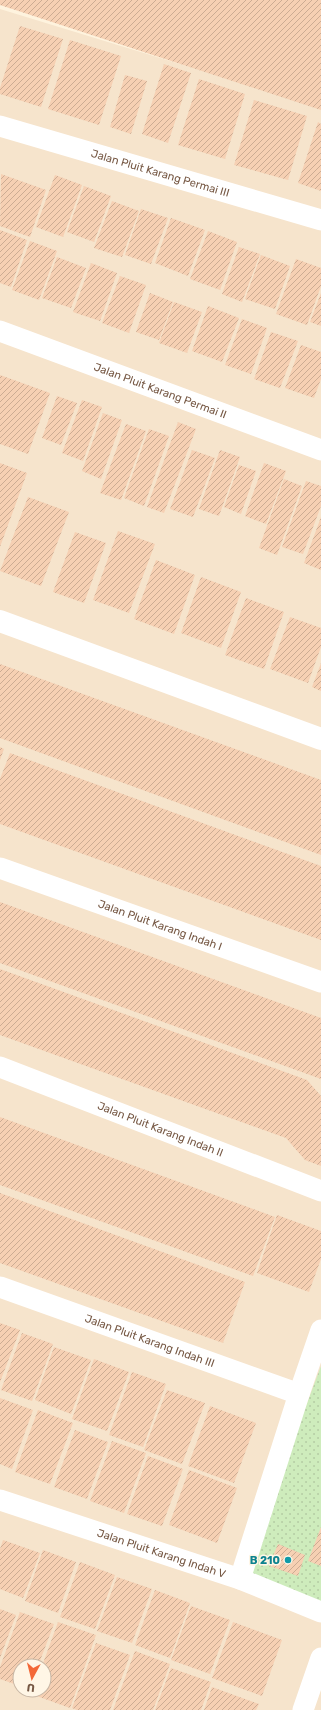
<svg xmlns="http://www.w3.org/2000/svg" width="321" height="1710" font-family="Rubik,sans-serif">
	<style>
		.residential { fill: #f6e4cc; fill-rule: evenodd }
		.grass { fill: url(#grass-dots) }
		.building { fill: url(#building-hatch) }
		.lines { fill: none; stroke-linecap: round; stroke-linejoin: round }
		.street { stroke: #fff; stroke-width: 21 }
		.secondary { stroke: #fff; stroke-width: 22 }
		.culture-dot { fill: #0f9aa8; stroke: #fff6e6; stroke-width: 1.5 }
		.labels { text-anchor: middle; stroke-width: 3; stroke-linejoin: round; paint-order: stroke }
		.street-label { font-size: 11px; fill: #765844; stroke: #fff6e6 }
		.culture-label { font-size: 11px; font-weight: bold; fill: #0d838f; stroke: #fff6e6; text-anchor: end }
	</style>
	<defs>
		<pattern id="grass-dots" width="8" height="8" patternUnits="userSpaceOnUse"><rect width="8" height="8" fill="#ceecbc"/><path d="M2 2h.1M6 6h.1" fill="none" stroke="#b4cca3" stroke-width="1.8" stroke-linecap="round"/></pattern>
		<pattern id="building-hatch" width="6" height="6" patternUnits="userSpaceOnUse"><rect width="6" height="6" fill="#f6d0b3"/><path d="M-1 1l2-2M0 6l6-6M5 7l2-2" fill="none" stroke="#ccac93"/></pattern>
	</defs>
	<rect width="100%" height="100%" fill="#fef3de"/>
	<path class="residential" d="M0,9l321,98v1603h-321zM20,1666h24v24h-24z"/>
	<path class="grass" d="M321,1366v240l-79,-29z"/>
	<path class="building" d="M0,0h321v110l-321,-105z
		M20,26l43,13 -22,68 -41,-13v-6z
		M70,40l51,16 -22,69 -51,-16z
		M164,64l27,9 -23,70 -26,-9z
		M125,75l22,6 -16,53 -21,-7z
		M199,79l46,15 -20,65 -47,-14z
		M254,100l53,16 -19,64 -54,-15z
		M318,122l3,2v67l-23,-8z
		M1,174l45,16 -16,47 -30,-11z
		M55,175l27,10 -19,52 -27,-10z
		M84,186l27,10 -17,46 -27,-10z
		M112,201l27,10 -17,46 -28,-9z
		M141,209l27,9 -17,46 -26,-9z
		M171,218l34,12 -17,46 -33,-13z
		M0,230l27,10 -16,47 -11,-4z
		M208,231l29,11 -17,48 -30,-11z
		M30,241l27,10 -18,49 -27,-10z
		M239,247l21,7 -18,48 -20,-8z
		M261,255l29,11 -15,43 -30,-10z
		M57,257l29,11 -15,40 -29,-10z
		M296,259l25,9v18l-14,39 -31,-11z
		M91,263l26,10 -17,48 -27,-9z
		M120,276l26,9 -17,48 -27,-10z
		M150,293l23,9 -14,38 -23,-8z
		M321,293v33l-11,-4z
		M174,302l28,10 -15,41 -28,-10z
		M208,306l31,12 -17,44 -30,-11z
		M242,319l25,9 -16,46 -26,-9z
		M271,332l27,9 -18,47 -26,-9z
		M301,345l20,7v27l-7,19 -29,-10z
		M0,375l50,18 -22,61 -28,-10z
		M57,396l20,7 -16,42 -19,-7z
		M82,400l20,7 -19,54 -21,-8z
		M103,413l19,7 -21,59 -19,-8z
		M178,422l18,7 -32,84 -17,-6z
		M126,424l20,7 -25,69 -21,-7z
		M149,429l20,7 -25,70 -20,-8z
		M192,450l23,8 -22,59 -23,-8z
		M220,450l20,7 -21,59 -20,-7z
		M0,463l27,10 -27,74z
		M264,463l22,8 -20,53 -21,-8z
		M239,465l17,6 -15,43 -17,-7z
		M284,479l18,7 -25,69 -18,-7z
		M306,481l15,5v20l-18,48 -21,-7z
		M28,497l41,15 -28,74 -41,-15z
		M321,517v53l-17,-7z
		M118,531l37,13 -26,69 -36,-13z
		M75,532l31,11 -22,60 -31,-11z
		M156,560l39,15 -21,59 -40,-15z
		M201,577l40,15 -20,56 -40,-15z
		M246,598l38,14 -20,57 -39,-14z
		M290,617l31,11v19l-13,36 -38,-14z
		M321,663v28l-9,-4z
		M0,664l321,116v75l-321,-117z
		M0,747l4,2 -4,11z
		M10,753l311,113v74l-321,-116v-45z
		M0,902l321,116v61l-321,-116z
		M0,969l307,111 14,16v70l-16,-6 -19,-22 -286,-103z
		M0,1117l275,100 -22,59 -253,-91z
		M0,1193l245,89 -22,61 -223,-80z
		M277,1215l44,16v28l-12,33 -52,-19z
		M0,1323l20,7 -20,52z
		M22,1333l31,11 -21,57 -31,-11z
		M54,1347l37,13 -20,54 -36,-14z
		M94,1359l35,13 -22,59 -35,-12z
		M132,1372l34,12 -23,63 -34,-12z
		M167,1390l38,13 -23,61 -38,-14z
		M0,1398l33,12 -21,59 -12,-5z
		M210,1406l46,17 -22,60 -46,-17z
		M38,1410l35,13 -23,61 -35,-12z
		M75,1430l33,12 -21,57 -33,-12z
		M112,1441l34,12 -22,60 -34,-12z
		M148,1456l35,13 -21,57 -35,-12z
		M189,1470l48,18 -20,55 -48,-18z
		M321,1527v39l-13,-5z
		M3,1540l37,13 -17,45 -23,-9v-40z
		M278,1544l27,11 -7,21 -29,-10z
		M43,1550l33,12 -18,51 -33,-12z
		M80,1562l35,13 -20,54 -35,-12z
		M117,1577l35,12 -20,54 -35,-12z
		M155,1590l35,13 -20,55 -35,-13z
		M191,1606l39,14 -20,54 -39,-14z
		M0,1609l16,6 -16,43z
		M20,1612l34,12 -16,42h-18v20l-20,-7v-12z
		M58,1622l38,13 -26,73 -39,-14 2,-4h11v-24h-2z
		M233,1622l49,18 -20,56 -50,-18z
		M96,1643l34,12 -20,55h-33l-5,-2z
		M135,1651l35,13 -17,46h-40z
		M171,1668l40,14 -10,28h-46z
		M212,1687l47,17 -3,6h-52z"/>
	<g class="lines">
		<g class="street">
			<path id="s1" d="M0,126l321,94"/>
			<path id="s2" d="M0,331l321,119"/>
			<path id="s3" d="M0,868l321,114"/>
			<path id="s4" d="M0,1067l321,124"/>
			<path id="s5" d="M0,1287l299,107"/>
			<path id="s6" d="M0,1500l240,79 81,33"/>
			<path d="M240,1579l59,-185 22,-64"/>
			<path d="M303,1710l18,-52"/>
		</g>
		<path class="secondary" d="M0,621l321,118"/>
	</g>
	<circle class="culture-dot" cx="288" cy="1560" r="4"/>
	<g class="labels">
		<g class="street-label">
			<text dy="4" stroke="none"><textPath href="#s1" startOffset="167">Jalan Pluit Karang Permai III</textPath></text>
			<text dy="4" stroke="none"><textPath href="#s2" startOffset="171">Jalan Pluit Karang Permai II</textPath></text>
			<text dy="4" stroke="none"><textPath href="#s3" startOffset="170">Jalan Pluit Karang Indah I</textPath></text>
			<text dy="4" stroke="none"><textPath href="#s4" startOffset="172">Jalan Pluit Karang Indah II</textPath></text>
			<text dy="4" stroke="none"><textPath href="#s5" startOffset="159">Jalan Pluit Karang Indah III</textPath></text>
			<text dy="4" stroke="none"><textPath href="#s6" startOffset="170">Jalan Pluit Karang Indah V</textPath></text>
		</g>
		<g class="culture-label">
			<text x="280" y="1564">B 210</text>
		</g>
	</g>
	<g transform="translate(32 1678) rotate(187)"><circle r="19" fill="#fff6e6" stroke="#c8b7a5"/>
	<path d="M0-3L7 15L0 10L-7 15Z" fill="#f36837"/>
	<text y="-6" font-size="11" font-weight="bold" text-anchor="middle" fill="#765844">U</text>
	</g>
</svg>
